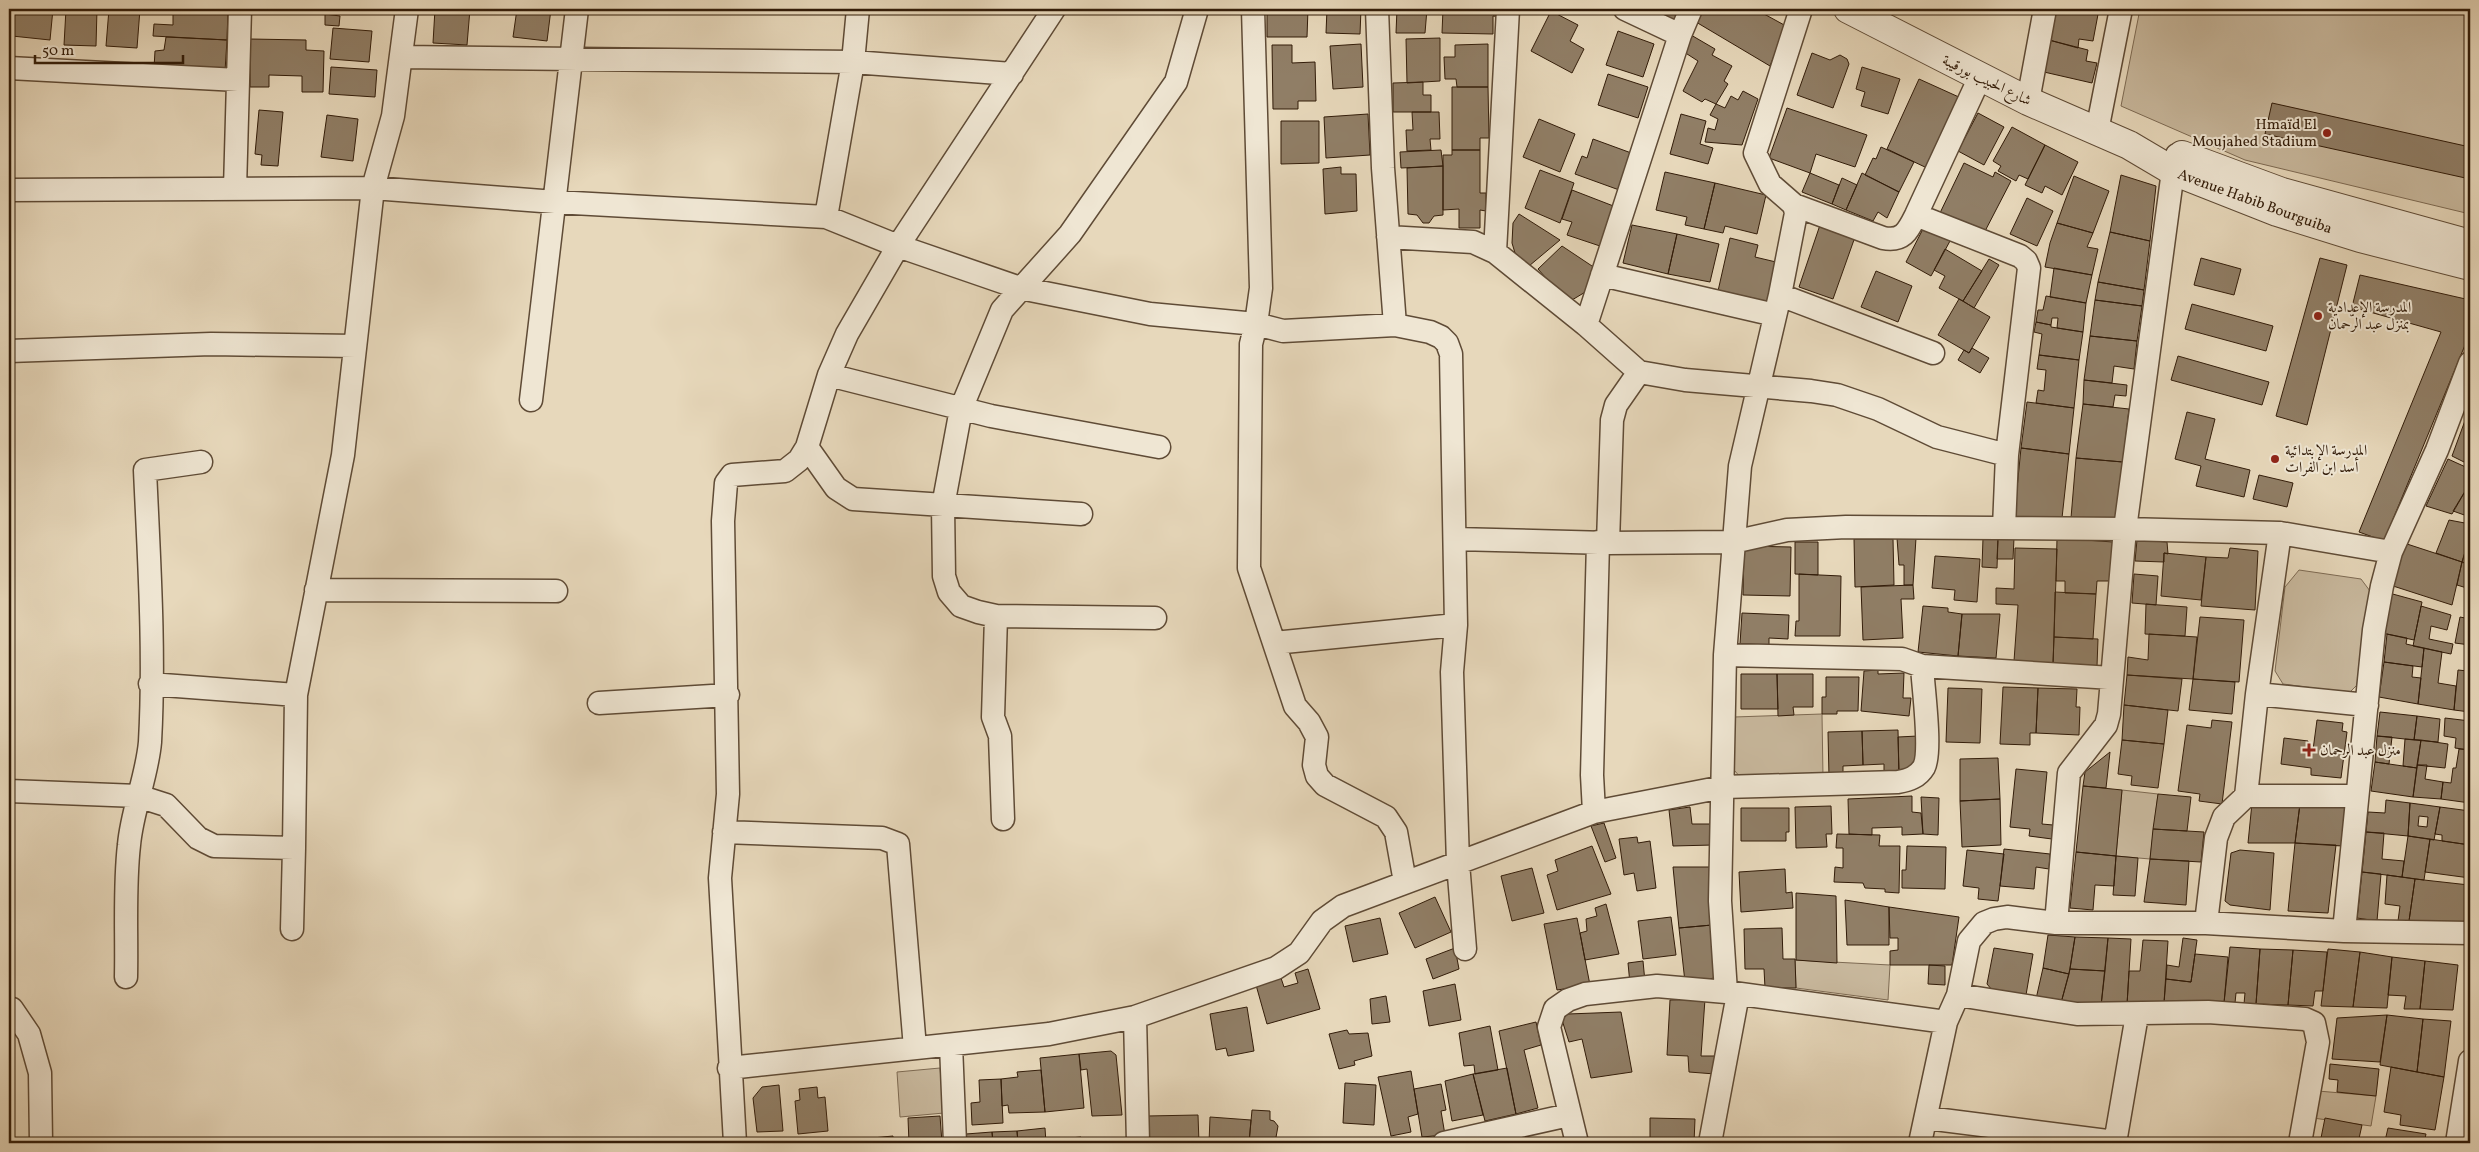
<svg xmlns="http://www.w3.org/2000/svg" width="2479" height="1152" font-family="Vollkorn,Amiri,serif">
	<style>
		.green { fill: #c8b89d; stroke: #7d6a53 }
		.building { fill: #907e66; stroke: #321c09; fill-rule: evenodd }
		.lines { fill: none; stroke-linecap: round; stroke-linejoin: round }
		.minor-casing { stroke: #5f4b36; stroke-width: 25 }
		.tertiary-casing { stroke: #5f4b36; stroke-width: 30 }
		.minor { stroke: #efe6d3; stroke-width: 22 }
		.tertiary { stroke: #efe6d3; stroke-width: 28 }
		.poi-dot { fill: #8f2418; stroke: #efe6d3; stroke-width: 2 }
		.labels { text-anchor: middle; stroke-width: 4; stroke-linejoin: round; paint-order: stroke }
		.street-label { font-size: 15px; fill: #321c09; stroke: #efe6d3 }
		.poi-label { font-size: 15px; fill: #321c09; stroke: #efe6d3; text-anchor: start }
	</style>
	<rect width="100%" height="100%" fill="#e7d8bb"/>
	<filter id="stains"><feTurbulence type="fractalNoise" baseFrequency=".004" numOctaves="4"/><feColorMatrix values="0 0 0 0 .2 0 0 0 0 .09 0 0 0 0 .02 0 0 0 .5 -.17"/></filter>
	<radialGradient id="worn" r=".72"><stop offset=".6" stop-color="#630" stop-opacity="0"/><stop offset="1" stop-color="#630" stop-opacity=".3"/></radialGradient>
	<path class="green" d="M2140,9h330v205l-225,-54 -124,-54z
		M2299,570l62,9 9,12 -13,94 -7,7 -7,-1 -4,3 -11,-1 -7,-4 -38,-5 -8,-13 10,-84z
		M1822,714l1,63 -81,2 -8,-9v-53z
		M2122,790l36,4 -8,65 -34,-3z
		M1795,960l95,5 -2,35 -92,-12z
		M940,1068l4,45 -44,4 -3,-45z
		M2318,1091l58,5 -5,30 -58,-8z"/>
	<path class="building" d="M15,9h38l-3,31 -38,-4z
		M66,9h31l-1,37 -32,-1z
		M109,9h31l-3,39 -31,-2z
		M173,9h55l-1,31 -74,-4 1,-12 19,1z
		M345,9h20l-1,2z
		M435,9h35l-3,36 -34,-2z
		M517,9h34l-4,32 -34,-4z
		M1267,9h41l-1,28h-40z
		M1327,9h34l-1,25 -34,-1z
		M1397,9h30l-2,24h-29z
		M1443,9h59v8l-9,-1v18l-51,-1z
		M1526,9h17l-1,3z
		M1645,9h33l6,3 -6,13z
		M1705,9h50l31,17 -16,40 -74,-44z
		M2056,9h43l-6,32 -14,-2 -1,9 -29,-8z
		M1551,11l27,14 -8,16 14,8 -12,24 -41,-22z
		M325,14l15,2 -1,10 -14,-1z
		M333,28l39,3 -3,31 -39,-3z
		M1618,31l36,13 -11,33 -37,-12z
		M1691,35l24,14 -3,6 20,11 -8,15 4,3 -12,20 -11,-5 -3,3 -19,-11 15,-30 -14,-9z
		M166,37l61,3 -2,31 -71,-3 1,-17 9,-1z
		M1440,38v43l-33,2 -1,-44z
		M250,39l56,1v10l18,1 -1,41h-21v-16l-33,-1v12h-19z
		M2049,40l39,10 -2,11 11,2 -5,20 -48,-11z
		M1361,44l2,43 -30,2 -3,-43z
		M1488,44v43h-31l-1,-8h-11l-1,-22h11v-12z
		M1272,45h20v18l23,-1 1,39h-18v8h-25z
		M1812,53l18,7 10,-5 7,4 2,5 -16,44 -36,-13z
		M331,67l46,3 -2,27 -46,-3z
		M1862,67l38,12 -12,35 -27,-8 4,-14 -9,-3z
		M1608,74l40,13 -10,31 -40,-13z
		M1919,79l42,19 -34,70 -40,-19z
		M1423,82v13h8v17h-38v-29z
		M1452,87h36l1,51h-9v12h-28z
		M1743,91l15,8 -16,46 -37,-3 3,-14 7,2 3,-11 -8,-4 6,-11 9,4 6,-12 7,4z
		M2272,103l198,44v32l-205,-45z
		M1787,108l80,27 -12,32 -39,-13 -6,19 -41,-15z
		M259,110l24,2 -5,54 -17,-1 1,-10 -7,-1z
		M1412,112h27l1,27h-10l1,11 -24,1 -1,-21h7z
		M1978,113l26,14 -20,38 -26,-14z
		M1368,114l2,41 -44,3 -2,-41z
		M1681,114l25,7 -6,23 13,4 -5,16 -38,-10z
		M327,115l31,4 -5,42 -32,-4z
		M1539,119l36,15 -15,38 -37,-15z
		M1281,121h38v42l-38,1z
		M2012,127l33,18 -17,34 -9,-4 -3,6 -18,-10 3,-5 -8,-5z
		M1593,139l41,15 -12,37 -47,-17 7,-18 5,2z
		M2045,145l33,17 -16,33 -17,-9 -3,7 -17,-8z
		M1881,147l33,15 -15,30 -34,-17 8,-17 3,1z
		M1441,150l2,16 -42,2 -1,-16z
		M1452,150h28v43h6v18l-6,-1v18h-21v-19l-16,1v-55h9z
		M1964,163l29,14 2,-5 16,9 -28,54 -44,-20z
		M1443,166v49l-9,1 -5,7h-6l-6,-8 -9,-1 -1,-46z
		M1341,167v7h15l1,37 -32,3 -2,-45z
		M1540,170l34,13 -14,40 -35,-15z
		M1665,172l50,11 -11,46 -19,-4 2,-8 -31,-7z
		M1810,173l29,12 -7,19 -30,-12z
		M1862,173l37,19 -12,26 -9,-6 -5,9 -27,-11z
		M2121,175l35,11 -6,55 -40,-9z
		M2074,176l35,15 -16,42 -36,-10z
		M1842,178l15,7 -11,25 -14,-6z
		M1715,183l51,12 -9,39 -32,-8 -2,7 -19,-4z
		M1572,190l44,17 -13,40 -36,-12 5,-13 -10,-3z
		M2027,198l26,13 -16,35 -27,-12z
		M1519,214l41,26 -31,26 -14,-13 -3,-10 1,-20z
		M2057,223l36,10 -6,14 11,2 -6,26 -47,-8 5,-24z
		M1632,225l45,9 -9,40 -45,-11z
		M1820,225l35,12 -22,62 -34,-12z
		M1924,227l26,14 -19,35 -25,-14z
		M2110,232l40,9 -6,49 -46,-8z
		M1677,234l42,10 -9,38 -42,-8z
		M1730,238l28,7 -3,12 21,5 -9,40 -49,-11z
		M1562,246l33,22 -8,23 -15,9 -20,-15 -14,-16z
		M1945,249l37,22 -19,30 -24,-13 6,-12 -11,-6z
		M2201,258l40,11 -7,26 -40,-10z
		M2320,258l27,7 -40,160 -31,-9z
		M1989,259l10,6 -25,43 -11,-7z
		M2054,268l38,7 -6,28 -36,-6z
		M1876,271l36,15 -14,36 -37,-15z
		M2360,275l110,25v33l-86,208 -25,-9 82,-200 -89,-25z
		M2098,282l46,8 -2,16 -47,-6z
		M2046,296l40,7 -3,29 -26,-4 1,-10h-6l-1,7 -15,-3 2,-12h5z
		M1959,299l31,18 -21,36 -31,-18z
		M2095,300l47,6 -5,35 -47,-5z
		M2192,304l81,22 -7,25 -81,-22z
		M2036,322l15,3v2l32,5 -4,28 -40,-5 3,-21 -8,-2z
		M2090,336l47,5 -3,28 -20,-3 -2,17 -28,-3z
		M1972,348l17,10 -9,15 -22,-13 6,-10 5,3z
		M2039,355l40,5 -5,48 -38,-5 2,-13 6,1 2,-21 -9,-1z
		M2178,356l91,26 -7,23 -91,-25z
		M2084,380l43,5 -1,11 -11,-1 -2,12 -30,-3z
		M2027,402l47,6 -5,46 -48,-6z
		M2083,404l46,5 -6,53 -47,-4z
		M2470,407v58l-18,-9z
		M2187,412l28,7 -10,40 45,11 -6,27 -48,-11 5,-20 -26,-7z
		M2021,448l48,6 -7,64 -48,1z
		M2076,458l47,4 -8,59 -44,-3z
		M2448,459l22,10v14l-18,31 -26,-8z
		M2259,475l34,8 -6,24 -34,-8z
		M2470,483v34l-17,-6z
		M2449,520l21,4v12l-8,26 -26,-9z
		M2470,536v29l-8,-3z
		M1897,538h19l-3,47h-9v-20h-5z
		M1983,538h15l-1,30 -15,-1z
		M1998,538h16l-1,21h-16z
		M2057,538l56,4 -3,39h-13l-1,13 -31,-1v-12h-9z
		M1854,539h39l1,46 -39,2z
		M2137,540l30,2 1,12 -4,-1v9l-29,-1z
		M1795,542h23v33l-23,-1z
		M2404,543l58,19 -10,43 -62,-20z
		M1744,546l47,1 -1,49 -47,-1z
		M2015,548l42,1 -4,115 -39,-3 4,-56 -22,-1v-16l18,1z
		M2230,548l28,3 -3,59 -54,-4 5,-49 22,1z
		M2164,553l42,4 -5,43 -40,-4z
		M1935,556l45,3 -3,43 -23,-2 1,-10 -23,-2z
		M2462,562l8,3v24l-13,-4z
		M1799,574l42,2 -1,60h-45l1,-15h3z
		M2134,574l24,2 -2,29 -24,-2z
		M1913,585l1,14h-13l2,39 -40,2 -2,-53z
		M2055,592l41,2 -3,45 -39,-2z
		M2389,593l33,9 -8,38 -32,-7z
		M2146,604l41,3 -2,29 -40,-2z
		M1923,606l25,2v4l14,2 -4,42 -40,-4z
		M2421,606l30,9 -4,15 -16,-4 -2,13 24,5 -2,10 -38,-8z
		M1742,613l47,2 -1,24 -19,-1v7l-29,-1z
		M1962,614h38l-4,44 -38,-2z
		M2200,617l44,3 -5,62 -46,-3z
		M2460,617l10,2v26l-15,-2z
		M2149,634l48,3 -4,42 -66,-4 1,-18 20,3z
		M2387,634l20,4 -1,6 18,4 -2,19 -38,-5z
		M2054,637l44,2 -1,27 -44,-2z
		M2424,648l18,4 -4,31 18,3 -2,24 -36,-6z
		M2470,655v57l-16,-2 4,-40 10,1z
		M2384,662l29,4 -1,11 9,1 -3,26 -39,-7z
		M1878,670v4l26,-1 -1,25h8l-2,18 -48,-5 3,-40z
		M1741,674h36l1,35h-37z
		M1777,674h36v33h-20l1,8 -16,1z
		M2127,675l55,4 -4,32 -54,-6z
		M1826,677h33l-1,34h-21v3h-15v-17h4z
		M2193,679l42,3 -3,32 -43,-4z
		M2003,687l35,1 -2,45h-6v12l-30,-1z
		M1948,688l34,1 -2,54 -34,-1z
		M2038,688l39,1 -1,18h4l-1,28 -43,-2z
		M2124,705l44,5 -4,34 -42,-4z
		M2380,712l37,4 -3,24 -37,-4z
		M2417,716l23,3 -2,23 -24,-2z
		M2445,718l25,3v29l-15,-2 1,-10 -12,-2z
		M2212,720l20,2 -10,82 -23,-3 1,-7 -22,-3 9,-66 24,3z
		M2317,720l26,3 -1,8 5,1 -6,46 -30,-3v-7l-30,-4 3,-26 24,3 -1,8 6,1z
		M1898,730l1,45 -15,1v-12l-21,1 -1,-34z
		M1862,731l1,34 -20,1v11h-14l-1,-45z
		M1918,736l1,32 -20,7 -1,-38z
		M2377,736l15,1 -3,27 -14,-2z
		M2405,739l16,1 -4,28 -14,-2z
		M2122,740l42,4 -6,44 -27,-3 1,-9 -14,-2z
		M2421,740l27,4 -3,24 -28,-3z
		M2459,749l11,1v53l-29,-4 2,-17 8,1 2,-15h3z
		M2110,752l-4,36 -23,-2 2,-14z
		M1998,758l2,41 -40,2v-42z
		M2375,762l42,6 -4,29 -42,-6z
		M2417,765h10l-2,14 18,3 -2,17 -28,-2z
		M2016,769l31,3 -5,52 11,1 -1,14 -23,-3 1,-7 -20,-2z
		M2083,786l39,4 -6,66 -40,-4z
		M2158,794l33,3 -4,34 -34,-2z
		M1912,796v16l9,1 2,21 -21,1v-8l-30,1v7l-23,-1 -1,-35z
		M1921,797l18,1 -1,37 -15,-1z
		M2000,799l1,46 -39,2 -2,-46z
		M2386,800l24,3 -2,33 -42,-4 2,-20 17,1z
		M2252,803l48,1 -5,39h-47z
		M2410,803l30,4 -6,33 -26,-4zM2419,816l9,1 -1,10 -9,-1z
		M2300,804l46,1 -4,41 -47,-3z
		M1831,806l1,28h-6l1,13 -31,1 -1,-41z
		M1690,807l2,17h21v21l-40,1 -4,-36z
		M2440,807l30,4v34l-28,-4v-6l-7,-1z
		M1741,808h48v24h-3v9h-45z
		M1604,823l12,35 -11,4 -14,-36z
		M2153,829l51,3 -3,30 -51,-3z
		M2366,832l18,1 -2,26 22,2 -2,16 -40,-5z
		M1837,834l43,1 -1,11h21l-1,47 -14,-1v-3l-20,-1 -2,-5 -29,-1 1,-15 8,1v-20h-7z
		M2408,836l22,3 -6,41 -22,-3z
		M1637,837l1,6 12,-2 6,47 -19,3 -3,-18 -10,2 -5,-36z
		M2430,839l40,6v33l-45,-6z
		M2295,843l41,2 -8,68 -40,-2z
		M1592,846l19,48 -54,16 -10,-35 11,-4 -3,-11z
		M1907,846l39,1 -1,42 -43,-1v-18h4z
		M2004,849l46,5 -1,15 -13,-2 -2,22 -34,-3z
		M1967,850l37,4 -6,47 -20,-2 1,-11 -16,-2z
		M2240,850l34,3 -4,57 -40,-5 -5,-4 6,-48z
		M2076,852l40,4 -2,30 -19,-1 -2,25 -23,-2z
		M2116,856l22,2 -3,38 -22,-1z
		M2150,859l39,2 -3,44 -42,-3z
		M1673,867h41l-2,58 -33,3z
		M1532,868l12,45 -32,8 -11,-45z
		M1785,869l1,24 6,-1 1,16 -52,4 -2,-40z
		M2362,872l19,2 -4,47 -20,-3z
		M2387,875l28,4 -6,42h-11l2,-15 -15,-2z
		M2415,879l54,6 -4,40 -56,-4z
		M1796,893l40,3 1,67 -41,-3z
		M1435,897l16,35 -36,16 -16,-35z
		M1845,900l44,7v38h-42z
		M1606,904l13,50 -34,6 -5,-27 7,-2 -1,-12 11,-3 -2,-8z
		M1889,907l70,10 -7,48h-62v-14l8,-1v-12h-8z
		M1671,917l5,38 -33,4 -5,-38z
		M1380,918l8,36 -35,8 -8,-36z
		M1577,918l13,67 -33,5 -13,-66z
		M1712,925l3,53 -30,4 -6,-54z
		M1782,928l1,31h12l1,29h-31l-1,-19h-19l-1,-40z
		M2048,935l27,2 -6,37 -26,-6z
		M2075,937l33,1 -3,33 -35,-2z
		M2108,938l23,1 -4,66 -26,1z
		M2183,938l14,2 -6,42 -25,-3 1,-14 12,2z
		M2143,940l25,1 -4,62 -37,2 2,-34h11z
		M2230,947l30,2 -4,55h-12l1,-11h-9l-1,10h-11z
		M1455,948l4,21 -26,10 -7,-20z
		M1994,948l39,6 -7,41 -34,-5 -5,-6z
		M2260,949l33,1 -5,55 -32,-1z
		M2328,949l32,3 -7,55 -32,-1z
		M2293,950l34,2 -4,39h-8l-2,15 -25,-1z
		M2360,952l32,5 -5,51 -34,-1z
		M2195,954l33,3 -4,46h-60l2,-24 25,3z
		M2392,957l33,4 -5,48h-16l2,-13 -18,-1z
		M1643,961l2,21 -15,2 -2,-21z
		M2425,961l33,4 -5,45 -33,-1z
		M1929,965l16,1v19l-17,-1z
		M2043,968l26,6 -8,29 -25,-4z
		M1308,969l12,40 -53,15 -11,-39 25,-7 3,9 14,-4 -3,-10z
		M2070,969l35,2 -4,35 -40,-3z
		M1455,984l6,36 -32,6 -6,-35z
		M1386,996l4,26 -18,2 -2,-25z
		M1705,999l-4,57h15l-1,18 -26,-2 -1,-16 -21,-1 3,-55z
		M1247,1007l7,44 -26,5 -2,-8 -10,2 -6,-36z
		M1621,1012l11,60 -41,6 -9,-39 -13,3 -7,-22 6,-6z
		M2387,1015l36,4 -6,53 -37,-7z
		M2387,1015l-7,47 -48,-3 5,-41z
		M2423,1019l28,2 -7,56 -27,-5z
		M1536,1022l5,23 -17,5 14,58 -22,6 -17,-83z
		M1490,1026l8,44 -23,4 -1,-9 -10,1 -5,-33z
		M1347,1030l2,4 19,-1 4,23 -18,5 1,4 -16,4 -10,-35z
		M1111,1051l5,4 6,60 -30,1 -5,-47 -6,1 -2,-16z
		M1079,1054l5,54 -39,4 -5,-54z
		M2330,1064l49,5 -3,27 -39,-4 1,-12 -9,-1z
		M2391,1067l53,10 -9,53 -35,-5 1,-10 -17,-3z
		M1507,1068l9,46 -31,7 -12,-47z
		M1041,1070l4,42 -36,1 -1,-8 -6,1 -1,-27 17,-2 -1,-5z
		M1411,1071l7,43 -10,3 3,15 -20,4 -13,-59z
		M1473,1074l10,41 -31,6 -7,-40z
		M1001,1079l2,44 -31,2 -1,-22 9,-1 -1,-22z
		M1345,1083l31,2 -2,40 -31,-2z
		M1441,1084l5,26 -5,1 4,24 -23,2 -8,-48z
		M779,1085l4,46 -26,1 -4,-34 9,-11z
		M817,1087l1,11 7,-1 3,34 -30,3 -3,-33 5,-1 -1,-11z
		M1252,1110l18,1v9l4,1 4,5 -3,17h-26z
		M1198,1115l1,28h-51l-1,-27z
		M940,1116l2,27h-33l-1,-25z
		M1210,1117l41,3 -2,23h-40z
		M1650,1118l45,1 -1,24h-44z
		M2325,1118l37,7 -4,18h-38z
		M1045,1128l1,15h-28l-1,-12z
		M2388,1128l38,6 -2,9h-44l1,-3 4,1z
		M1017,1131l1,12h-25l-1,-11z
		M992,1132l1,11h-27v-9z
		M893,1136v7h-31v-4z
		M1081,1137v6h-23v-4z
		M1524,1137l1,6h-34z
		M837,1139v4h-39v-1z"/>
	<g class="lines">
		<g class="minor-casing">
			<path id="minor" d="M1253,9l8,279 -5,36 -5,20 -2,224 46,138 14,16 8,15 -3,28 3,11 8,9 61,32 10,15 9,50
				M1377,9l6,159 12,157
				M1625,9l55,26
				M401,57l452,5 159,12
				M9,68l229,12
				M2028,101l17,-92
				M2097,131l24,-122
				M235,189l5,-180
				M9,190l364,-2 182,14 271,15 72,29 122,42 130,26 106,10 27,7 112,-6 35,7 11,5 6,6 4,11 5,271 -4,47 6,191 7,86
				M1794,205l89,33c20,4 25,-7 33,-23l64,-138
				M1916,215l104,41 6,5 3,7 -22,187 -3,73
				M826,217l27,-155 5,-53
				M1388,237l85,5 22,10 91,73 53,47 46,8 126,11 26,4 41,14 59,28 70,18
				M1495,252l13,-243
				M1602,275l173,40
				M1780,295l153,58
				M1586,325l94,-290 11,-26
				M9,351l202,-7 144,2
				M829,375l162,41 168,31
				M531,400l46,-391
				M807,447l29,41 17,11 228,15
				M1455,539l153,4 125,-1 54,-12 59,-3 279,2 155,4 111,19
				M1608,543l4,-123 4,-15 23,-33
				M316,590l240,1
				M996,616l-3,101 7,19 3,83
				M1155,618l-159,-2 -18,-4 -17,-6 -12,-14 -5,-16 -1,-70 18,-97 41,-99 68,-76 106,-152 21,-73
				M1274,643l182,-18
				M1725,655l177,4 20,7 190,12
				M150,684l146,11
				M2257,694l110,11
				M599,703l129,-8
				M9,791l129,5 28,9 32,33 16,8 80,2 2,-153 47,-240 30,-267 20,-72 14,-107
				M2246,796h111
				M1594,812l-2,-37 6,-233
				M724,832l158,6 16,6 17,204
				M2056,923l13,-150 37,-48 3,-11 16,-185 48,-358 4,-16
				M2206,923l10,-85 8,-21 22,-21 11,-102 23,-161
				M292,929l2,-81
				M2344,931l30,-301 8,-44 9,-34 46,-102 33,-87
				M126,977c1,-43 -2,-89 3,-132 3,-35 18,-68 21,-103 5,-91 -1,-182 -5,-272l56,-8
				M1726,992l-6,-91 5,-246 15,-189 40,-171 16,-82 -2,-8 -24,-21 -15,-31 46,-144
				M1958,995l119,19 131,-2 97,7 9,4 4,19 -18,101
				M9,1009h3l17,25 11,39 1,70
				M1135,1017l3,126
				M951,1045l4,98
				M729,1068l320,-34 86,-17 141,-49 23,-15 23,-32 21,-15 251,-94 129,-25 175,-5c11,-2 20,-5 26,-15 8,-16 -1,-80 -2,-101
				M1927,1118l188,24
				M735,1143l-15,-265 8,-84 -5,-273 3,-38 6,-8 53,-4 14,-11 8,-13 22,-72 18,-41 51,-88 156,-237
				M1444,1143l125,-28
				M1577,1143l-28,-116 6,-18 13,-9 17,-6 72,-8 69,6 220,30
				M1710,1143l28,-149
				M1920,1143l26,-121 12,-27 11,-54 15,-18 10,-4 13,-2 49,6h150l138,8 126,2
				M2115,1143l22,-128
				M2457,1143l13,-82"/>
		</g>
		<g class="tertiary-casing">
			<path id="tertiary" d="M1848,9l180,92 101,44 44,26 104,41 83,26 110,28
				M2182,155l100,37 188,52"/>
		</g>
		<use href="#minor" class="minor"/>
		<use href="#tertiary" class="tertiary"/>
	</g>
	<g class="poi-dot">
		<circle cx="2327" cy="133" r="5"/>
		<circle cx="2318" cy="316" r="5"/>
		<circle cx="2275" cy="459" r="5"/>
		<path d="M2306.5 742.5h5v5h5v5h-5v5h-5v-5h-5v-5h5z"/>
	</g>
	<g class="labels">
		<g class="street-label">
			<text transform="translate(1987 80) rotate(26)" y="5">شارع الحبيب بورقيبة</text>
			<text transform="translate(2255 201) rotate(20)" y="5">Avenue Habib Bourguiba</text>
		</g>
		<g class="poi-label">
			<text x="2317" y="129" text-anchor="end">Hmaïd El<tspan x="2317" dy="17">Moujahed Stadium</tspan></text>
			<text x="2328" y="312">المدرسة الإعدادية<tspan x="2328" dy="17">بمنزل عبد الرّحمان</tspan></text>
			<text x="2285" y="455">المدرسة الإبتدائية<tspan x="2285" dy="17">أسد ابن الفرات</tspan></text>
			<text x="2320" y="755">منزل عبد الرحمان</text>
		</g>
	</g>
	<rect width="2479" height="1152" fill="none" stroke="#e7d8bb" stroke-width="30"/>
	<rect x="10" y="10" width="2459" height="1132" fill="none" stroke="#321c09" stroke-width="2.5"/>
	<rect x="15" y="15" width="2449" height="1122" fill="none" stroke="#321c09"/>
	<path d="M35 55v8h148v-8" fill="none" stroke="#321c09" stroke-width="2.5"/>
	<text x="42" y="55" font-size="15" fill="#321c09" stroke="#efe6d3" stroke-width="4" paint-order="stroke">50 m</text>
	<rect width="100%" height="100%" filter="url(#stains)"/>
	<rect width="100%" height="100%" fill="url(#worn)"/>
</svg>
